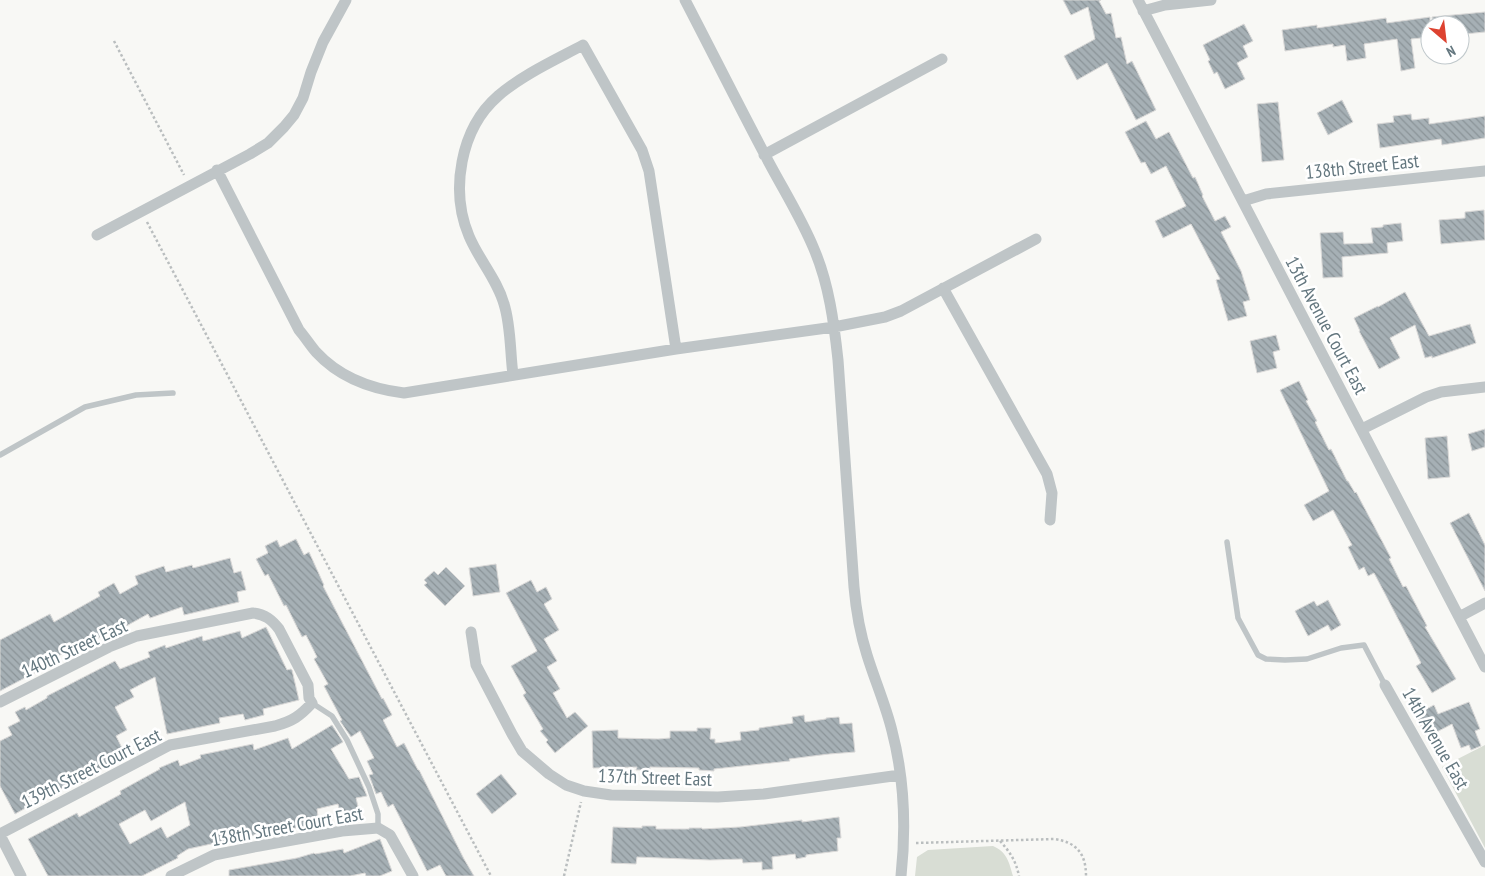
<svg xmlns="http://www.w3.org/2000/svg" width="1485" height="876" font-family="'PT Sans Narrow',sans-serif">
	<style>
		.park { fill: #d8ddd4 }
		.building { fill: url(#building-back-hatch); stroke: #dad9d8; fill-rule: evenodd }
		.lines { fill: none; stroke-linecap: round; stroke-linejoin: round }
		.path { stroke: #babebf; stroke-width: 2.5; stroke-dasharray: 2.5 2.5; stroke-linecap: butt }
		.lane { stroke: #bfc5c7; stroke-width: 5.5 }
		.street { stroke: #bfc5c7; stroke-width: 11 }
		.labels { text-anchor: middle; stroke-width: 5; stroke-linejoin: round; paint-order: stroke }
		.street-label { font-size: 19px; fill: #64777f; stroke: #fff }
	</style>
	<defs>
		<pattern id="building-back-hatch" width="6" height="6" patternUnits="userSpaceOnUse" patternTransform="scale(1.25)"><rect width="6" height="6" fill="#a6b0b5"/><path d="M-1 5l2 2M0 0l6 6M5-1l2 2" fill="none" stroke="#8b9498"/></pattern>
	</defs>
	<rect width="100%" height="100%" fill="#f8f8f5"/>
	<path class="park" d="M1485,745v103l-43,-81z
		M993,846c14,6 16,16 20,30h-98l2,-19 11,-7z"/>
	<path class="building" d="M1063,0h38l-2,1 7,13 5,-1 5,25 5,-1 6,27 5,-3 24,49 -20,10 -29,-57 -30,17 -13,-24 31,-17 -7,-32 -17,8z
		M1485,12v20l-21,2 -1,-9h-30l-1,-8z
		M1430,17v20l-19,2 4,29 -14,3 -4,-32 -33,5 2,14 -19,3 -2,-16 -12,2v-3l-48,7 -3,-21 35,-5v3l69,-10 1,5z
		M1244,24l9,17 -10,5 5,11 -11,6 8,16 -20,10 -8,-17 -3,2 -6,-13 2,-1 -7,-15z
		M1342,100l11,22 -25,13 -11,-22z
		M1278,102l6,58 -22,2 -5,-58z
		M1411,114l1,6 17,-2v6l56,-8v22l-43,7 -1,-6 -61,9 -3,-24 17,-2 -1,-6z
		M1146,121l10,18 13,-7 24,46 2,-1 8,18 -1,1 13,25 10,-5 6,11 -10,5 20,39 9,29 -7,2 4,14 -19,5 -12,-41 4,-1 -29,-55 -28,14 -8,-17 31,-15 -20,-40 -15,8 -6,-12 -4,1 -16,-31z
		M1484,210l1,30 -44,4 -2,-24 26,-2v-6z
		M1401,223l2,18 -16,2 1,10 -46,4 1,20 -20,1 -3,-45 23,-1 1,12 29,-1 -2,-15 12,-1v-2z
		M1405,292l24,44 41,-12 6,19 -44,15v-2l-7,2 -10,-33 -25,13 10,20 -21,11 -20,-38h1l-6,-13 24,-12v1z
		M1276,335l4,15 -7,2 4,16 -20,5 -7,-32z
		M1299,381l9,19 -2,1 11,20 -2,1 14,28 2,-1 16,32h1l7,12 1,-1 35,66 -2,1 14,28 3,-1 21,40 -2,1 31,52 -24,14 -16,-27 5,-3 -39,-75 -8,-15 -6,3 -4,-9 -5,3 -11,-23 4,-2 -19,-35 -20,11 -9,-16 25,-14 -49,-101z
		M1485,429v18l-13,4 -4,-17z
		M1447,436l3,41 -22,2 -3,-41z
		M1469,513l16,32v46l-35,-68z
		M296,539l8,16 5,-3 15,33 -1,1 59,113 1,-1 9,17 -9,5 14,27 7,-4 14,27h1l45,89 10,17h-28l-6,-11 -13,6 -34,-67 -5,3 -7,-15 -5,2 -7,-19 4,-1 -6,-13 7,-3 -14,-27 -9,6 -11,-16 2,-1 -18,-34 4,-2 -14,-25 3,-2 -11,-22 -4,2 -16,-32 -2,1 -16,-32 -3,2 -9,-17 12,-6 -3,-7 12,-6 3,7z
		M230,558l4,15 7,-2 5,19 -9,2 2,10 -55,13 -2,-8 -32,11 -2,-4 -29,16 -2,-2 -32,17 -1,-3 -48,26 2,3 -38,20v-51l50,-26 4,8 46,-26 -2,-4 16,-9 6,11 18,-10 -3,-8 29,-10 2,6 26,-7 1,3z
		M496,564l4,28 -27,4 -4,-28z
		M446,567l19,19 -20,20 -21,-21 3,-2 -3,-3 10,-9 4,4z
		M531,580l6,12 9,-5 6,12 -8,5 15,26 -15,9 13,22 -10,6 13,22 -7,4 14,25 8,-6 13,14 -33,27 -9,-11 2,-2 -8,-9 3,-2 -20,-34 3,-2 -15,-27 26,-15 -31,-58z
		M1328,600l13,25 -10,6 -3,-6 -20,11 -13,-25 19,-10 3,5z
		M266,627l21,43 4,-1 1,1 7,30 -36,9 1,6 -19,5 -2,-6 -24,4 1,5 -53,11 -12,-57 -25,13 4,7 -19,10 12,23 -11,6 10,20 -32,17 2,2 -17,9 -2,-4 -24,13 -4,-7 -22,12 4,7 -16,9 -15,-28v-45l12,-6 -4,-8 12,-6 -5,-9 10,-5 1,3 21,-12v-2l68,-35 5,8 30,-12 -2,-5 17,-7 1,3 36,-12 1,5 37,-10 2,7z
		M1469,702l11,27 -5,2 6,15 -10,4 -2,-5 -8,3 -9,-24 -25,13 -12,-22 19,-10 4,9z
		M804,715l1,7 21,-3v-1l13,-1 1,7 12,-1 3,29 -26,2 -40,5 1,2 -76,8v2l-15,-1v-2l-49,-1v3h-14l1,-3 -44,1 -1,-37 26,-1v8l40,1 12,-1v-7h27v-3h14l-1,11h5v4l26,-3 -1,-8 19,-2v-2l34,-5 -1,-6z
		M332,725l11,17 -12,7 18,30 10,-2 8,19 -11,2 4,17 -19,4 -3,-15 -21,5 2,15 -71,12 -60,13 -11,7 1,2 -36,18h-94l-20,-37 49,-26 2,4 42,-23 -1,-3 40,-22 -1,-1 19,-8 2,6 21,-8 -1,-3 53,-11 1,6 34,-12 4,11zM185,802l5,23 -23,13 -6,-11 -31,17 -11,-20 26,-14 6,11z
		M501,774l16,20 -25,20 -16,-20z
		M839,817l2,21h-4l1,13 -32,4v2l-10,2 -1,-5 -23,3 1,12 -11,1v-8l-19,1 -1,-4 -32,1 -73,-3 -1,7 -25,-1 2,-36 29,1v-2h14v3h33v-1h13v1l38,-2 62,-7v2z
		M380,839l12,32 -12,5h-14l-1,-3 -15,3h-121v-6l68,-12 17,-5 1,1 28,-5 1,4z"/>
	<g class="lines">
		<path class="path" d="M114,41l70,134
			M147,222l344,654
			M1000,841c10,11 16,20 19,35
			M916,843l138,-4c22,3 32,14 32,37
			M564,876l17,-74"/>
		<path class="lane" d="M0,455l85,-48 51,-12 37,-2
			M1227,542l11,76 20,37 8,4 19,1 22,-1 34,-11 23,-3 21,40
			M312,703l20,13 15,24 22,47 9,27v14"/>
		<path class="street" d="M685,0c27,52 53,104 80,155 16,31 36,62 49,94 15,35 20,74 24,111l16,227c2,23 6,46 13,68 8,26 19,51 25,76 12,46 14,98 9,145
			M1138,0l347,667
			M1143,11l22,-6 46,-5
			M764,155l178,-96
			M217,170l82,160c6,7 11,15 17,22 23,25 55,37 88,41l272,-44 158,-22 51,-10 16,-6 135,-72
			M1243,201l23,-7 219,-23
			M97,235l153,-81 18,-11 16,-16 10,-12 9,-17 8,-26 12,-30 23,-42
			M943,288l104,186 5,19 -2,27
			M513,375c-3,-23 -2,-49 -9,-71 -7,-25 -25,-44 -35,-68 -19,-45 -9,-107 29,-140 24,-21 57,-36 85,-51l59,105 7,21 27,178
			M1362,429l64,-32 15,-5 44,-5
			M1459,617l26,-14
			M471,632l5,33 36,69 10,17 27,23 17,11 18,6 27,4 107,2 46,-3 136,-19
			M1385,685l100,177
			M0,702l109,-55 28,-11 116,-23c12,1 19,7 26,16l29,56 1,13 3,5c-12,13 -19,18 -37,23l-105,19 -170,89
			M0,835l21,41
			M171,876l43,-21 45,-9 83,-15 36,-3 12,7 23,41"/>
	</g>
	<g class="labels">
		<g class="street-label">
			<text transform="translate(1362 166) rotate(-6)" y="7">138th Street East</text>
			<text transform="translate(1327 325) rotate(62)" y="7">13th Avenue Court East</text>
			<text transform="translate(74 648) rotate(-25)" y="7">140th Street East</text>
			<text transform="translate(1436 738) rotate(60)" y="7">14th Avenue East</text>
			<text transform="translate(91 768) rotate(-27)" y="7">139th Street Court East</text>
			<text transform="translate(655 777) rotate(2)" y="7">137th Street East</text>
			<text transform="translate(287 826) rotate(-10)" y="7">138th Street Court East</text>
		</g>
	</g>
	<g transform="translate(1445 40) rotate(152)"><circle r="24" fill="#ffffff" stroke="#c1c9cc"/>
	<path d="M0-4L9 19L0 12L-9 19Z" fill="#dd4230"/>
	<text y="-8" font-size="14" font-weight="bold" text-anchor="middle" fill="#64777f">N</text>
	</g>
</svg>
